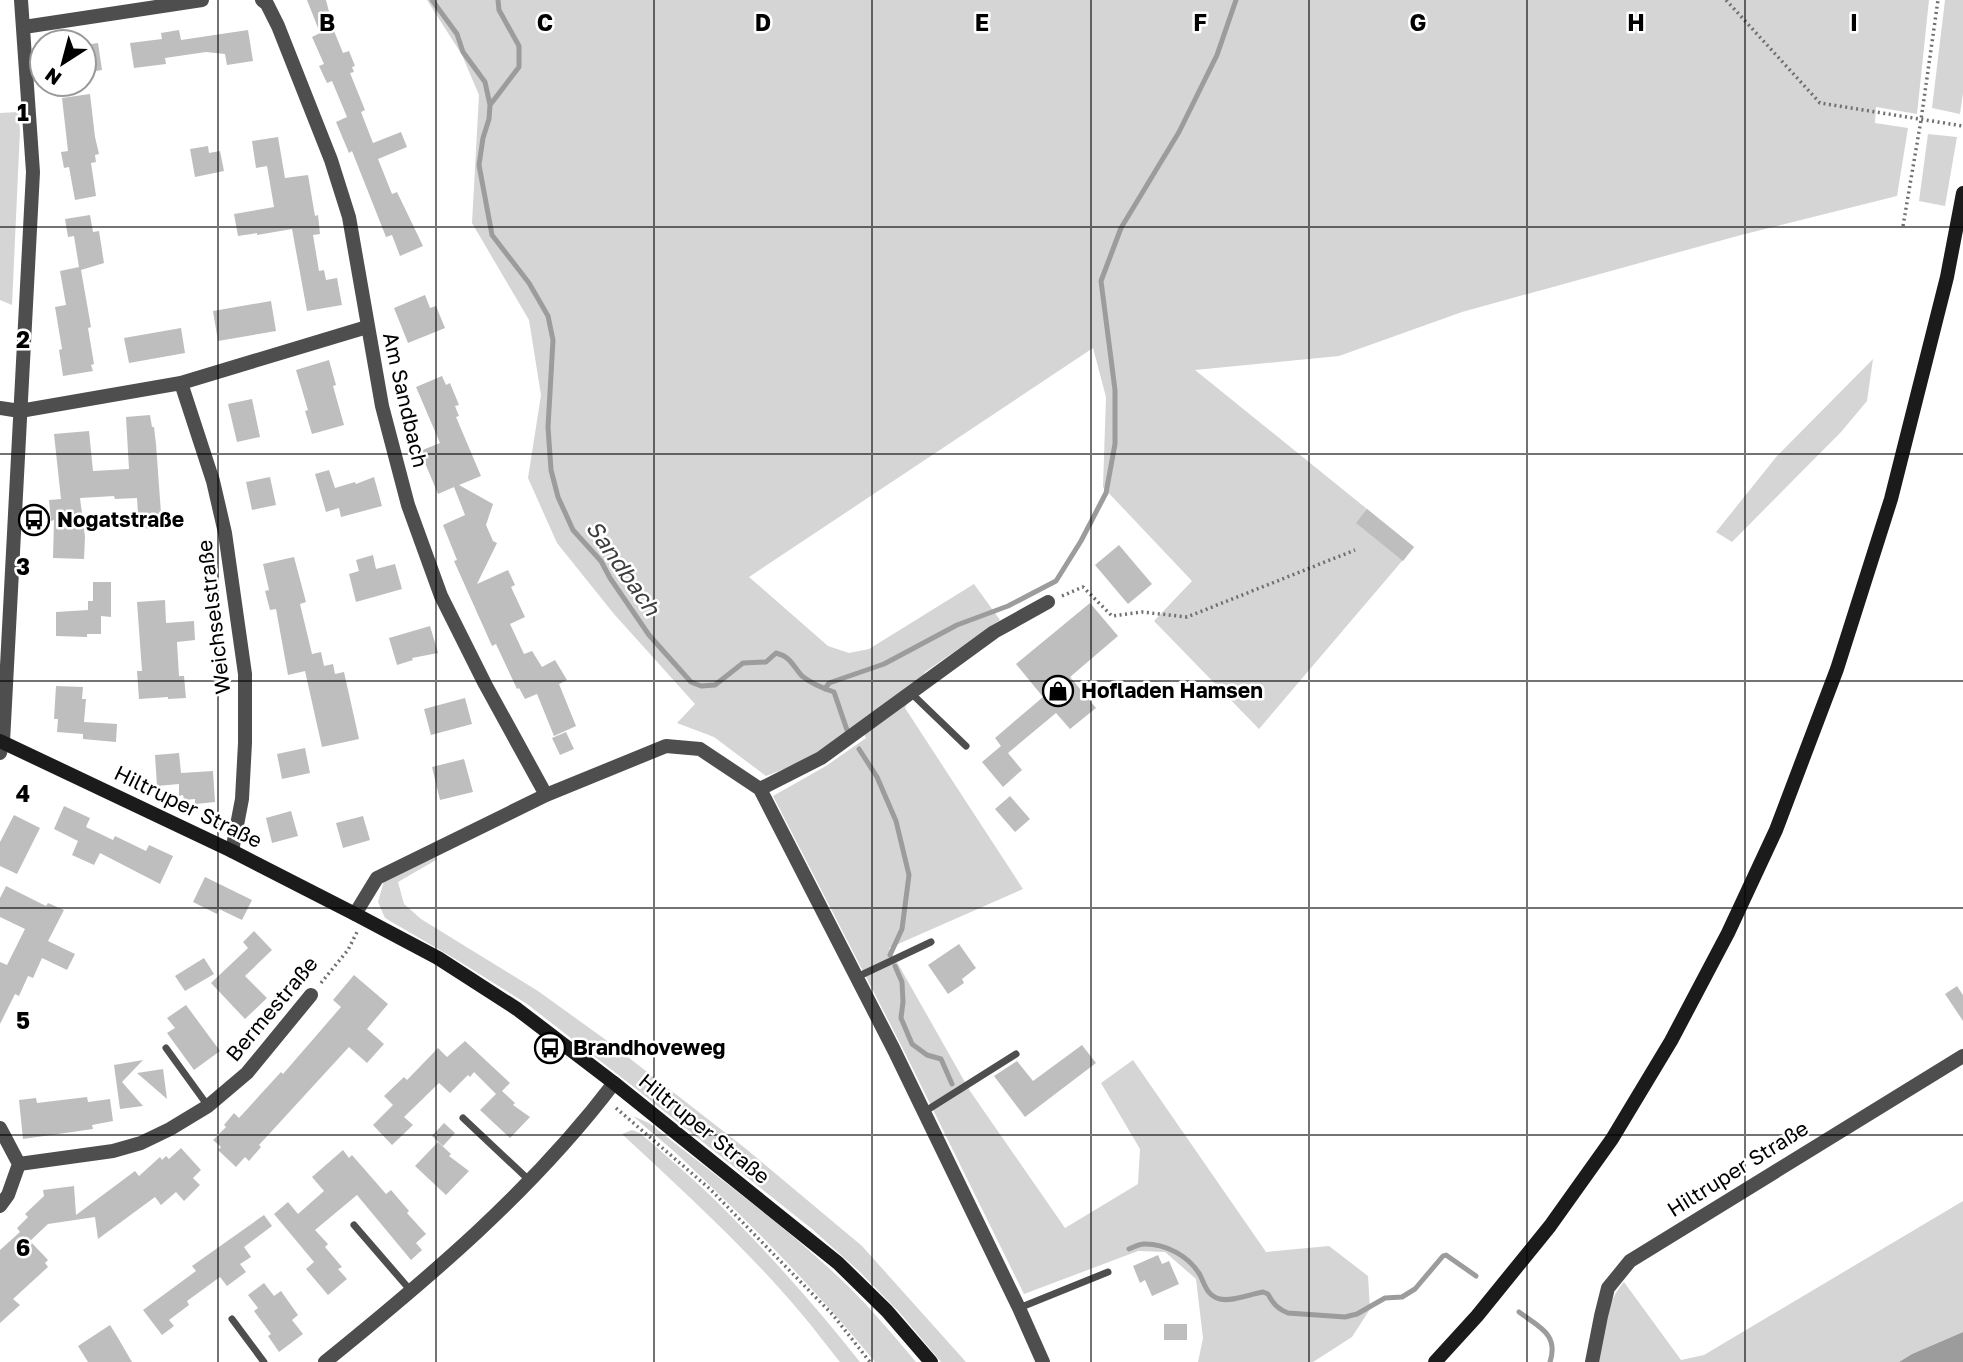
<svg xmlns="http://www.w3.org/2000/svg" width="1963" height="1362" font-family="'Golos Text',sans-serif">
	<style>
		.green { fill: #d5d5d5 }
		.water { fill: #9c9c9c }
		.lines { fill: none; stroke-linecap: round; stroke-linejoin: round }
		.stream { stroke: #9c9c9c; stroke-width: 5 }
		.building { fill: #bebebe }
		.path { stroke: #707070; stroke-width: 3.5; stroke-dasharray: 2 3.5; stroke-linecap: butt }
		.lane { stroke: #4e4e4e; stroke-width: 7 }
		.street { stroke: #4e4e4e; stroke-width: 14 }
		.secondary { stroke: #1b1b1b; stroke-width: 14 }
		.grid { fill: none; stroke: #000; stroke-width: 2; stroke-opacity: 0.55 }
		.labels { text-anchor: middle; stroke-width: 5; stroke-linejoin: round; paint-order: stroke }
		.street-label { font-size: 21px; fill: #000; stroke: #fff }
		.poi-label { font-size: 21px; font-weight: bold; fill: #000; stroke: #fff; text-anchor: start }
		.water-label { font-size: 23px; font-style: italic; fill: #3d3d3d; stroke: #fff }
		.grid-label { font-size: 23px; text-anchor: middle; font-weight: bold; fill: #000; stroke: #fff; stroke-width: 5; stroke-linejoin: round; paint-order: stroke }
	</style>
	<rect width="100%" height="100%" fill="#fff"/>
	<path class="green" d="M427,0h1502l-12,114 -41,-7 -1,16 33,5 -11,68 -156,39 -279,77 -123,44 -144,14 219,177 -155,182 -105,-108 38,-40 -89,-94 3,-90 -13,-49 -344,229 79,69 21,7 20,-4 105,-65 26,36 -75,52 -20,36 118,181 -134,59 81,143 95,137 73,-44 2,-35 -39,-66 32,-23 133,192 63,-6 39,30 2,33 -18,28 -39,25h-115l5,-24 -7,-59 -31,-27 -27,-1 -114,43 -122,-247 -129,-251 53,-30 40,-28 -6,-11 -40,28 -54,21 -52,-39 -37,-14 18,-19 -81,-90 -57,-71 -29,-65 13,-83 -12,-75 -57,-97 7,-128 -17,-40z
		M1945,0h18v93l-3,21 -28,-6z
		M18,112l2,18 -8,175 -12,-5v-187z
		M1928,134l29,3 -12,69 -26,-5z
		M1873,359l-6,42 -26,31 -109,110 -16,-10 61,-76z
		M433,853l3,7 -38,22 6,22 17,15 117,72 68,49 139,108 117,98 104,116h-25l-41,-49 -40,-41 -48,-43 -177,-141 -108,-84 -70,-44 -72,-42 -7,-16 6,-21z
		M633,1116l16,7c67,53 138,104 199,163 24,24 46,50 68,76h-41c-60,-74 -128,-142 -197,-207 -14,-13 -30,-25 -45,-39z
		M632,1130l8,3c24,21 49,42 72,64 53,52 102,107 148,165h-20c-14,-17 -26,-34 -40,-50 -54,-64 -117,-121 -178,-178z
		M1963,1201v131l-51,22 -13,8h-301c5,-27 7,-59 26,-80l57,78 23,-5z"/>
	<path class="water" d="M1963,1332v30h-64l13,-8z"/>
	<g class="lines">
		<path class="stream" d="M432,0l25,34 6,18 22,30 5,23 -1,14 -6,19 -4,27 13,70 37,48 19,33 5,24 -5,87 3,43 7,27 15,33 28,31 9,17 39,57 42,47 10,4 14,-1 28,-22 23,-1 10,-9c15,4 16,12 26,23 10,8 20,12 32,16l13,38
			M490,105l29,-38v-21l-20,-36 -1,-10
			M825,689l4,-6 55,-19 73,-39 51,-19 48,-25 25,-40 25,-48 9,-49v-54l-14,-109 20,-53 58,-96 38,-77 19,-55
			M859,749l18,28 19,44 13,54 -7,54 -12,26
			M895,966l7,16 1,20 -2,16 11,26 15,11 14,4 11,25
			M1129,1249c4,-2 11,-5 16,-5 21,0 44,12 55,31 5,10 7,21 20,24 12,3 30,-5 43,-7l5,2c5,10 10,15 20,19l57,4 12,-3 28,-16 17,-1 13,-8 28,-33 3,-1 30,21
			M1519,1312c20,15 40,22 31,50"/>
	</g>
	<path class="building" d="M307,0h19l8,31 9,22 6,-2 6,15 -3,1 2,5 -4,1 15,37 -4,2 12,31 28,-11 6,15 -29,12 14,35 5,-2 26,54 -23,10 -8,-21 -6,2 -34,-86 -3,2 -13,-31 11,-5 -15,-36 -5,2 -8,-17 5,-2 -12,-27 8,-4z
		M179,30l2,10 67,-10 5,31 -26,4 -2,-11 -19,-2 -41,6 1,6 -32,4 -4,-25 32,-4 -1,-6z
		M98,43l4,27 -18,3v-28z
		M90,94l5,43 4,17 -4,1 1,7 -5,1 5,33 -21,4 -6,-33 -5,1 -3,-16 7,-1 -6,-53z
		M278,137l7,41 23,-3 7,41 3,-1 2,19 -7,1 6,36 5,-1 2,10 11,-2 5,27 -35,6 -15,-82 -35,6v-2l-19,3 -4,-22 40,-7 -7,-41 -11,2 -4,-27z
		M208,146l1,7 11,-2 4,20 -29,6 -5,-28z
		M90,215l3,17 6,-1 5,32 -23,7 10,57 -3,1 6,36 -3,1 2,6 -30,5 -4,-26 3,-1 -7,-42 11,-2 -6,-34 19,-4 -5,-31 -6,1 -3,-18z
		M425,295l5,13 6,-2 9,22 -37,15 -14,-35z
		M271,301l5,30 -58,10 -5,-30z
		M181,328l4,25 -56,10 -5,-25z
		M329,360l7,25 -3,1 11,39 -32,9 -7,-23 3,-1 -12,-40z
		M442,376l4,9 4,-2 9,22 -4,1 4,10 -3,1 25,59 -22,9 34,19 -7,21 7,16 4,2 -20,41 31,-14 7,15 -4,2 14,30 -15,7 14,30 8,-3 10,16 13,-7 12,20 -8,4 17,42 -22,10 -17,-42 -12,5 -6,-11 -2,1 -21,-45 -4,2 -38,-85 3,-1 -14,-35 22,-10 -11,-28 -16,7 -18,-43 20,-8 -24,-56z
		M252,399l8,38 -23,5 -9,-38z
		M150,415l2,12h2l2,17 6,83 -23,2 -2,-31 -22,1 -1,-3 -34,2 5,39 -1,22 -31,-1 1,-38 -3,1 -2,-21 12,-1 -7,-65 35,-3 4,40 36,-2 -3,-52z
		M329,470l6,18 20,-6 1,2 18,-7 8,29 -41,11 -2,-9 -13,4 -11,-38z
		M270,477l6,28 -24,5 -6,-28z
		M1367,509l47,38 -11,14 -47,-38z
		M1119,545l33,39 -24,20 -33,-39z
		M373,555l3,14 19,-5 7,25 -46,13 -7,-28 10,-3 -3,-11z
		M294,557l12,45 -6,2 12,50 9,-2 3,14 9,-2 2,10 9,-2 15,67 -37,8 -17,-76 -17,4 -12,-66 -6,1 -5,-19 4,-1 -6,-26z
		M93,582h18v35l-10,-1v18h-14v3l-31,-1v-24l32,-2v-9h5z
		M165,600l1,23 28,-2 1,19 -18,2 2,34h5l2,22 -18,1v-2l-29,2 -2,-28h5l-5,-69z
		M1090,603l28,33 -48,41 26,31 -26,21 -14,-16 -48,40 14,17 -19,17 -21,-25 19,-16 -6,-8 48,-41 -27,-33z
		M430,626l8,27 -26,5 1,2 -16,5 -8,-27z
		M56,686l27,1 -1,12h4l-2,23 33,2 -1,18 -33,-3v-5l-26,-2 1,-13h-4z
		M465,698l7,26 -41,11 -7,-26z
		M566,732l8,17 -14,6 -8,-17z
		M305,748l5,25 -28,6 -5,-25z
		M179,753l2,20 32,-2 2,31 -20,2v-5l-11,1 -1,-5 -4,1v-12l-22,2 -2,-31z
		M464,759l9,33 -33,8 -8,-33z
		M1010,796l20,23 -15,13 -20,-23z
		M64,806l26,12 -4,9 27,13 2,-4 31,15 3,-6 24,11 -13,28 -60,-31 -6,12 -22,-10 6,-14 -24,-12z
		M291,811l7,25 -26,7 -6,-25z
		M14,815l26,13 -23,46 -17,-8v-24z
		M363,816l7,24 -27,8 -7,-25z
		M205,877l47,23 -10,20 -23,-11 -2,5 -24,-12z
		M6,886l40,20 2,-3 16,7 -16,31 27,13 -8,16 -25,-12 -9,20 -5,-2 -9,20 -4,-2 -15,30v-62l7,3 18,-36 -25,-12v-19z
		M254,931l18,19 -27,26 22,22 -22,21 -34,-36 37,-35 -5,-6z
		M959,944l17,24 -14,11 2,4 -16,11 -20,-29z
		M204,958l10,16 -29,17 -10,-15z
		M354,975l34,29 -21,25 17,15 -17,19 -18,-16 -90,98 2,2 -12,14 -4,-4 -9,10 -18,-17 3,-3 -8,-7 13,-13 -2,-2 10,-12 5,5 42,-46 2,2 58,-67 -8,-7z
		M1957,986l6,9v26l-18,-27z
		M186,1005l34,46 -26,19 -27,-37 8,-5 -8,-10z
		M465,1041l45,42 -8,8 13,12 -2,2 17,12 -20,21 -30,-28 16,-16 -22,-22 -4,5 -2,-2 -18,18 -11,-10 -35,34 9,8 -21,20 -19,-20 20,-20 -9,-9 20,-19 3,3 31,-32 9,9z
		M1082,1045l14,18 -71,54 -31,-41 23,-15 16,20z
		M143,1060l-21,22 21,24 -23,3 -6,-44z
		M163,1069l4,30 -30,-26z
		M87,1097l1,5 22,-3 3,22 -21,4 1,4 -70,10 -4,-39 17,-2 1,5z
		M444,1123l11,10 -12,13 -11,-10z
		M438,1142l13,12 -2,2 20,15 -23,24 -31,-29z
		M181,1148l20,22 -8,8 7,7 -16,16 -8,-9 -15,13 -6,-8 -57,42 -3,-22 -47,7 -18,17 18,19 -3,3 3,4 -35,32 7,6 -20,18v-73l20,-18 -3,-4 11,-11 -3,-3 19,-18 -1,-6 31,-4 2,29 59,-44 4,5 21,-19 2,3 4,-4 3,3z
		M343,1150l6,8 3,-3 34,39 5,-4 18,21 -2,2 19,21 -10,9 6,7 -11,10 -54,-65 -42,35 13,14 -3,3 17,20 -4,2 9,10 -19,16 -22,-26 8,-7 -40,-48 14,-12 10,12 26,-23 -12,-14z
		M264,1215l8,11 -28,21 7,10 -11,7 6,8 -19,14 -7,-9 -33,24 2,4 -20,15 5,6 -12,9 -19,-25 53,-39 -4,-5z
		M1158,1255l4,9 7,-3 10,23 -27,12 -7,-16 -5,3 -7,-17z
		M264,1283l10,13 7,-5 17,24 -6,5 11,14 -24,18 -11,-16 3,-2 -17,-23 4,-3 -10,-13z
		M1164,1324h23v16h-23z
		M110,1325l8,13 14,24h-44l-10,-16z"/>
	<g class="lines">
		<path class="path" d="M1726,0l94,103 143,23
			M1903,226l18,-106 17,-120
			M1062,596l21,-9 29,29 30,-4 45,5 168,-67
			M321,983l27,-33 9,-18
			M616,1108l94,81 123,126 37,47"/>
		<path class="lane" d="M911,693l55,53
			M857,977l74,-35
			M166,1048l42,58
			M924,1112l92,-58
			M463,1118l67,63
			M354,1225l57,66
			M1019,1308l89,-36
			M232,1319l32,43"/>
		<path class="street" d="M262,0l5,4 11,22 53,134 18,57 33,189 26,99 33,91 44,88 61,111
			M24,27l178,-27
			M181,383l32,98 12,52 20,141v69l-3,56 -10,52
			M0,408l20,3 161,-28 186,-56
			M0,753l3,-11 30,-570 -12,-172
			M355,914l22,-36 169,-83 120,-49 34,3 60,40
			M0,1128l19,36 -11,31 -8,11
			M19,1164l94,-13 28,-8 29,-14 38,-23 39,-33 64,-78
			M325,1362c105,-85 207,-171 289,-279
			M1043,1362l-24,-54 -125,-258 -134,-261 61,-31 173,-126 54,-30
			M1592,1362l9,-46 7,-28 22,-27 333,-205"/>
		<path class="secondary" d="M0,741l232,110 123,63 83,44 79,51 97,74 224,180 49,48 44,51
			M1435,1362l42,-46 73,-90 62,-87 59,-98 57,-108 48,-103 61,-161 54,-170 56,-222 16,-84"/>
	</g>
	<path class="grid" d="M218,0v1362M436,0v1362M654,0v1362M872,0v1362M1091,0v1362M1309,0v1362M1527,0v1362M1745,0v1362M0,227h1963M0,454h1963M0,681h1963M0,908h1963M0,1135h1963"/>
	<defs>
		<g id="bus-ring" transform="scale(1.575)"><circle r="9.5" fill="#fff" stroke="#000" stroke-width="1.5"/><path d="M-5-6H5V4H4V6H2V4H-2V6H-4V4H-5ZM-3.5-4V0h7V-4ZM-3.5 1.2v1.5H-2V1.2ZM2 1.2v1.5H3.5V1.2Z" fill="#000"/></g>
		<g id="shop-ring" transform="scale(1.575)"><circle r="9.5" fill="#fff" stroke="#000" stroke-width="1.5"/><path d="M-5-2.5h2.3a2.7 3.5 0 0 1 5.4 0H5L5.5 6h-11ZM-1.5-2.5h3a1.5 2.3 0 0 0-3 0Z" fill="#000"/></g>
	</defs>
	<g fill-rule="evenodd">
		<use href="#bus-ring" x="34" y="520"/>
		<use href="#shop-ring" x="1058" y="691"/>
		<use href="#bus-ring" x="550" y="1048"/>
	</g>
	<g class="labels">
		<g class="street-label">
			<text transform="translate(405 400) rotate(77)" y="7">Am Sandbach</text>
			<text transform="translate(214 617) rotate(-97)" y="7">Weichselstraße</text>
			<text transform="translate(188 807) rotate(26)" y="7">Hiltruper Straße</text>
			<text transform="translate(272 1009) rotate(-50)" y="7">Bermestraße</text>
			<text transform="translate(704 1129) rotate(39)" y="7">Hiltruper Straße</text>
			<text transform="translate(1738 1169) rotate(-32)" y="7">Hiltruper Straße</text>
		</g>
		<g class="poi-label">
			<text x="57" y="527">Nogatstraße</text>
			<text x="1081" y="698">Hofladen Hamsen</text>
			<text x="573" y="1055">Brandhoveweg</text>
		</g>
		<g class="water-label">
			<text transform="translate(623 568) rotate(55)" y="8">Sandbach</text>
		</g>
	</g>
	<g class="grid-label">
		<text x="327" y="31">B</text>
		<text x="545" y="31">C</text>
		<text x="763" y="31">D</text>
		<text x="982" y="31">E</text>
		<text x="1200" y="31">F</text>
		<text x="1418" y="31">G</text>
		<text x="1636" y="31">H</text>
		<text x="1854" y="31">I</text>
		<text x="23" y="121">1</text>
		<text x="23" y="348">2</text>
		<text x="23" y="575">3</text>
		<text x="23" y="802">4</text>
		<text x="23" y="1029">5</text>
		<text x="23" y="1256">6</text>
	</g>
	<g transform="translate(63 63) rotate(216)"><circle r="33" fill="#ffffff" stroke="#999999" stroke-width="2"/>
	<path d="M0-5L12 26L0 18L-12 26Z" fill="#000000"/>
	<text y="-10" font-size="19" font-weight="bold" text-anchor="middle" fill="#000000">N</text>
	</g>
</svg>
